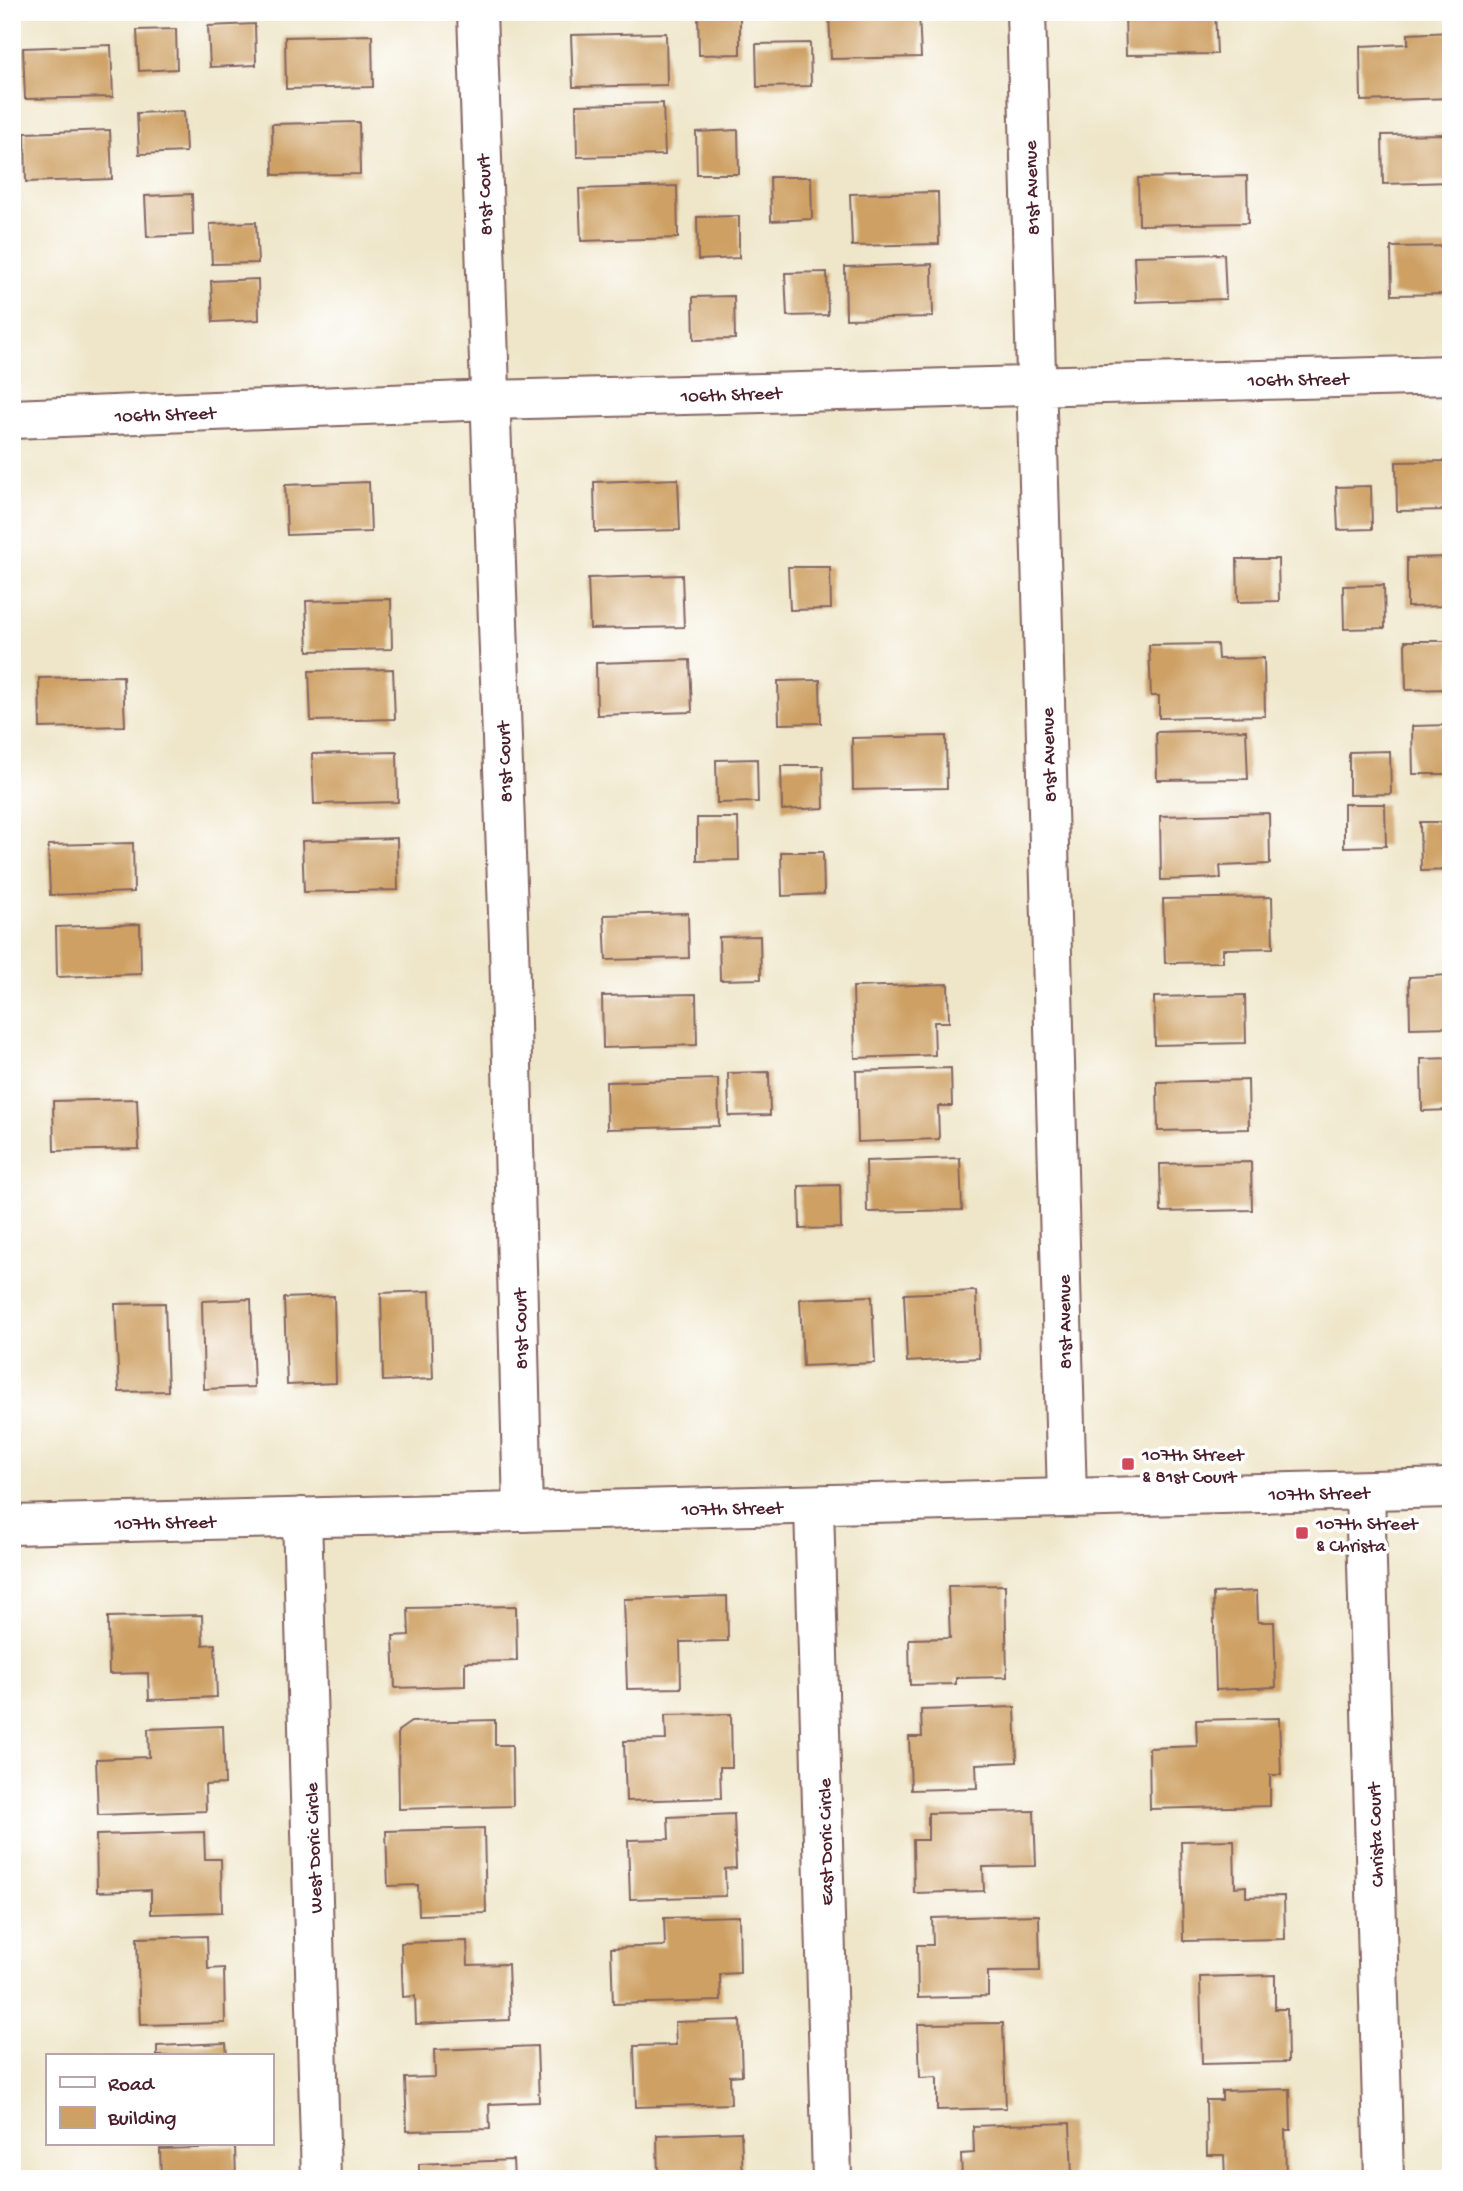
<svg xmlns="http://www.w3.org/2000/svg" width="1463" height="2191" font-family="'Gochi Hand',sans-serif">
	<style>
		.building { fill: #cea064 }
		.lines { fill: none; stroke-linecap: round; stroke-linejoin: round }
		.minor-casing { stroke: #846562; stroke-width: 42 }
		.tertiary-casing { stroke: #846562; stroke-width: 42 }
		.minor { stroke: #fff; stroke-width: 38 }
		.tertiary { stroke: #fff; stroke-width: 38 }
		.poi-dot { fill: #d1495b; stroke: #fff; stroke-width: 2.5 }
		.labels { text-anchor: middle; stroke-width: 7; stroke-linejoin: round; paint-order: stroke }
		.street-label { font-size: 19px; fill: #4a1f2b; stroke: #fff }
		.poi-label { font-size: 19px; fill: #4a1f2b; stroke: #fff; text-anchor: start }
	</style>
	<rect width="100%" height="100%" fill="#fff"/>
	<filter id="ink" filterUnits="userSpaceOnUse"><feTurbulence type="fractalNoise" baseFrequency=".0143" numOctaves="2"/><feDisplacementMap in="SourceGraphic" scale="14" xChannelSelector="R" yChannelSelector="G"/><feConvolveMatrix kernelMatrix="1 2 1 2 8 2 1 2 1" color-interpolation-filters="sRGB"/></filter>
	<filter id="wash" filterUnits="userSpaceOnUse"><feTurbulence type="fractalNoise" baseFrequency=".00686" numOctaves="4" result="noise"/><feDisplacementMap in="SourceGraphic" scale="28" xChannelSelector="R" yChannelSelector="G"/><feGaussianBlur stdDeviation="1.57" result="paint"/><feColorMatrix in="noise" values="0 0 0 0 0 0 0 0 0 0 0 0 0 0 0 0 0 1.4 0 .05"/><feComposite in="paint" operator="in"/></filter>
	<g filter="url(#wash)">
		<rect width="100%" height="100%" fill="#efe6c9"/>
		<g id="blocks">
			<path class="building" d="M698,12h42v42l-41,1z
				M919,12l2,45 -90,2 -2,-45z
				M1125,12h90l2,42 -91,1z
				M255,24l1,41 -46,2 -2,-41z
				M176,29l1,40 -38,2 -2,-41z
				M1451,32v66l-90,3 -1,-55 48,-2v-10z
				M666,33l1,52 -94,2 -2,-52z
				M372,35l1,52 -87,2 -1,-52z
				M810,43l1,43 -54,1 -1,-43z
				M111,45l2,52 -88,2 -2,-51z
				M663,103l2,52 -88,2 -1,-52z
				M184,111l2,41 -47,2 -2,-41z
				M359,122l1,52 -87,1 -1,-51z
				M110,130l2,49 -86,3 -1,-49z
				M738,130l1,44h-42l-1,-42z
				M1451,134v48l-68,2 -1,-49z
				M1247,176l1,47 -109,2 -1,-47z
				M770,177h41l1,42 -41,2z
				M677,186l1,52 -97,3 -2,-52z
				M938,192l1,52 -87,2 -2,-52z
				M192,194l1,41 -46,2 -2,-41z
				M739,216v42l-41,2 -1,-43z
				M256,222l2,41 -46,1 -2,-40z
				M1451,246v48l-59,1 -1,-48z
				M1224,254l2,45 -90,3 -2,-46z
				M932,264l1,53 -87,2 -1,-52z
				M827,272l1,43 -41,1 -2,-43z
				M258,279l1,41 -46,2 -2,-41z
				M734,296l1,43 -41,1 -1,-43z
				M1451,461v49l-54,1 -1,-49z
				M678,479l2,51 -85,2 -1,-50z
				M369,482l2,50 -84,3 -2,-50z
				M1371,486l1,43 -34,1 -2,-43z
				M1451,557v49l-44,1v-49z
				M1237,559h41l1,42 -41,1z
				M788,567h42l1,42 -41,1z
				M682,575l2,52 -94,2 -2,-51z
				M1384,585l1,43 -41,1 -1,-43z
				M391,599l1,50 -84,2 -2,-50z
				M1405,641h46v48l-45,1z
				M1217,644l1,15 46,-1 1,58 -106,2v-22h-8l-2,-51z
				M690,660l2,52 -95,3 -1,-52z
				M393,669l2,50 -84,2 -2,-50z
				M123,676l2,50 -85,2 -1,-50z
				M820,680l1,43 -42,1 -1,-43z
				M1451,725v49h-38l-1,-48z
				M1246,730l2,49 -91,1 -1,-48z
				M946,736l1,52 -94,2 -1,-52z
				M1390,751l1,43 -42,1v-43z
				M397,752l1,50 -84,2 -2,-50z
				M757,759l1,43 -41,1 -1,-43z
				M781,766h42l1,42 -42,2z
				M1344,804h41l1,42 -42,1z
				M1269,813l1,51 -50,2 1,12 -60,2 -1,-64z
				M697,818h41l1,42 -42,1z
				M1420,822h31v48l-30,1z
				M397,838l1,52 -94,2 -2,-51z
				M133,843l1,49 -84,3 -2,-50z
				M781,852h42l1,42 -42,2z
				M1272,897l1,51 -50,1v13l-58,1 -2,-64z
				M688,913l1,45 -83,2 -2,-45z
				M140,924l1,50 -84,3 -1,-50z
				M760,936l1,43 -41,1 -1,-43z
				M1451,975v52l-41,1 -1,-51z
				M948,984l1,38h-15l1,33 -80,3 -2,-71z
				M696,994l1,51 -94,3 -1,-52z
				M1245,995l1,48 -91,2 -1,-48z
				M1451,1058v52l-29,1 -1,-52z
				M951,1068l1,38h-14l1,33 -81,3 -2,-71z
				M769,1072l1,43 -41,1 -1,-43z
				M718,1079l1,47 -112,3 -1,-47z
				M1248,1080l1,49 -91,2 -1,-49z
				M137,1099l2,50 -85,2 -1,-50z
				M960,1158l2,52 -95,2 -1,-51z
				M1251,1162l1,48 -91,2 -1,-48z
				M840,1185l1,43 -41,1 -1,-43z
				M430,1291l3,88 -50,2 -2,-88z
				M976,1291l3,67 -72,4 -3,-68z
				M334,1296l2,87 -49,2 -3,-87z
				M872,1296l3,67 -72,3 -3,-67z
				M251,1299l3,88 -50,2 -2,-88z
				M165,1303l3,88 -49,1 -4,-88z
				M1005,1585l2,92 -51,1v6l-46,1 -1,-46 41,-1 -2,-52z
				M1257,1591l1,31h16l2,65 -60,3 -3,-97z
				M727,1596l1,45 -48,1 1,46 -54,1 -3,-90z
				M516,1606l1,55 -52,1v24l-70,2 -2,-52 16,-1 -1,-27z
				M202,1615l1,30 12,-1 2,53 -68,3 -1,-27 -39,1 -1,-57z
				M1015,1707l2,55 -41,2 1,24 -66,2 -2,-53h13l-1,-27z
				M731,1714l1,53h-12l1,31 -95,3 -2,-60 42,-1 -1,-25z
				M1279,1718l2,57h-11v31l-120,3 -1,-61 48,-2 -1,-26z
				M495,1720v25h17l1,61 -114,3 -1,-78 13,-9z
				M223,1726l2,58 -20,1 1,26 -108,4 -2,-56 53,-2 -1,-28z
				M1034,1811l2,55 -53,1 1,24 -70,2 -1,-53h15v-27z
				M734,1814l2,54 -11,1 1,27 -96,3 -2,-59 41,-1 -1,-22z
				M484,1828l2,85 -67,2 -1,-30 -30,1 -2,-55z
				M204,1832l1,27h16l1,53 -71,2v-24l-54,2 -1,-57z
				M1234,1840l1,47 11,-1v11l38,-1 1,43 -102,2 -2,-100z
				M1039,1915l1,56 -52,1v24l-70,2 -1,-53h16l-1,-27z
				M739,1916l1,57 -20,1 1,27 -108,3 -2,-56 54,-2 -1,-28z
				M207,1936l1,33 16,-1 1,55 -85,2 -3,-87z
				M467,1941l1,24 40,-1 2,56 -94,4 -1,-28 -12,1 -2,-54z
				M1275,1975v34h12l1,53 -86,2 -2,-87z
				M740,2020l2,55 -12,1 1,28 -95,3 -2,-61 42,-1 -1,-23z
				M1003,2023l3,85 -69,2v-33l-17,1 -2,-54z
				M226,2043l1,13h-70v-10z
				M537,2046l2,56 -50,2 1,25 -83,2 -2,-53 30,-1 -1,-27z
				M1290,2089l1,41h-6l1,49h-61l-1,-24h-17l-1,-55h16v-9z
				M1070,2123l2,56h-110l-1,-25 13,-1 -1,-27z
				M741,2132l2,47h-85l-1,-44z
				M235,2147l1,32h-75l-1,-30z
				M513,2160l1,19h-95v-15z"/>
		</g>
	</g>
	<g filter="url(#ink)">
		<use href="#blocks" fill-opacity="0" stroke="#846562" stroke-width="2"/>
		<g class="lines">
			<g class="minor-casing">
				<path id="minor" d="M477,12l32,930 14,570
					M1026,12l41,1486
					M12,419l478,-19 961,-25
					M1365,1491l19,688
					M814,1505l18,674
					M302,1517l19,662"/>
			</g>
			<g class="tertiary-casing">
				<path id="tertiary" d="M12,1525l1439,-37"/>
			</g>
			<use href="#minor" class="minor"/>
			<use href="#tertiary" class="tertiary"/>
		</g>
	</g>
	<g class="poi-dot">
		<rect x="1121" y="1457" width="14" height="14" rx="3.5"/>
		<rect x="1295" y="1526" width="14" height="14" rx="3.5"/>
	</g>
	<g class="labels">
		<g class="street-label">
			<text transform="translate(1030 188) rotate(-92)" y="7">81st Avenue</text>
			<text transform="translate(483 195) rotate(-92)" y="7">81st Court</text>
			<text transform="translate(1298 378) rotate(-1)" y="7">106th Street</text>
			<text transform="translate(731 393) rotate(-2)" y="7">106th Street</text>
			<text transform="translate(165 413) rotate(-2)" y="7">106th Street</text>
			<text transform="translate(1047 755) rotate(-92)" y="7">81st Avenue</text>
			<text transform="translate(503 762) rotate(-92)" y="7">81st Court</text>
			<text transform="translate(1063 1322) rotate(-91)" y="7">81st Avenue</text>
			<text transform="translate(519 1329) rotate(-91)" y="7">81st Court</text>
			<text transform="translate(1319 1492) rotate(-1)" y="7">107th Street</text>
			<text transform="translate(732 1507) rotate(-1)" y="7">107th Street</text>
			<text transform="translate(165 1521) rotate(-1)" y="7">107th Street</text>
			<text transform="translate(1374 1835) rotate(-92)" y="7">Christa Court</text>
			<text transform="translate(824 1842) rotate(-91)" y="7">East Doric Circle</text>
			<text transform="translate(312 1848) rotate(-92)" y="7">West Doric Circle</text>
		</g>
		<g class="poi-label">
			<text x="1142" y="1460">107th Street<tspan x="1142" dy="22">&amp; 81st Court</tspan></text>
			<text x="1316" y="1529">107th Street<tspan x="1316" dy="22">&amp; Christa</tspan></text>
		</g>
	</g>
	<rect width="1463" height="2191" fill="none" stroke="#fff" stroke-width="42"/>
	<rect x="46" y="2054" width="228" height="91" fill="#ffffff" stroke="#b7a5aa" stroke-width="2"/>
	<rect x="60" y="2077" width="35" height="10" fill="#ffffff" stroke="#b7a5aa" stroke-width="2"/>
	<text x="108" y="2090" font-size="21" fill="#4a1f2b">Road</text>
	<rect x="60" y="2107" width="35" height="21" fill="#cea064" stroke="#b7a5aa" stroke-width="2"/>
	<text x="108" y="2124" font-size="21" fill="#4a1f2b">Building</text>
</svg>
